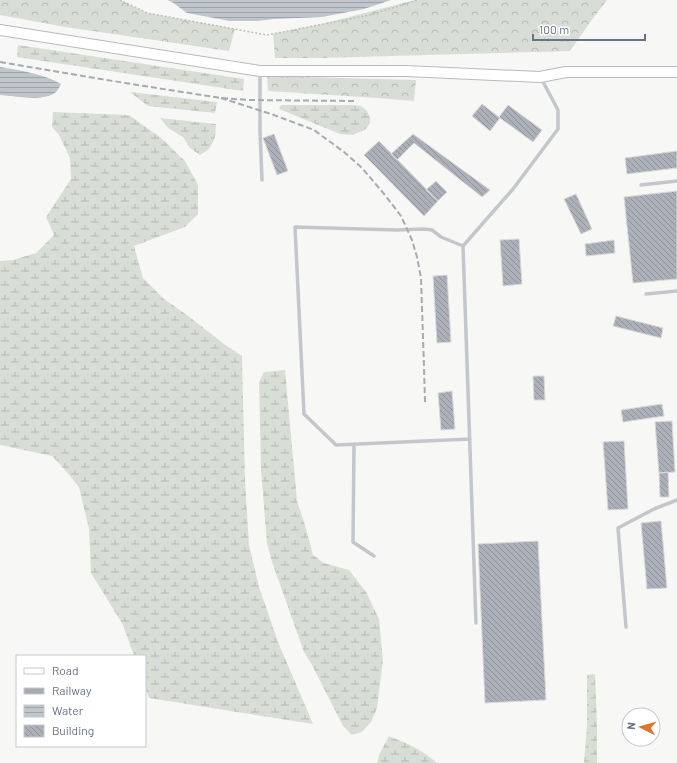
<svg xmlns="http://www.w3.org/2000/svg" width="677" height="763" font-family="Barlow,sans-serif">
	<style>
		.forest { fill: url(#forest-crowns) }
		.wetland { fill: url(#wetland-marsh) }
		.water { fill: url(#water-rules) }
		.building { fill: url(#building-back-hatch); stroke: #d9d9d7 }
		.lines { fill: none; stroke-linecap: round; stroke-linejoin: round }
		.secondary-casing { stroke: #b6b9bf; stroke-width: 12 }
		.path { stroke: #bbbdc0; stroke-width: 1.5; stroke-dasharray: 2 2; stroke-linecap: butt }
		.lane { stroke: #c3c6ca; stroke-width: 3.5 }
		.secondary { stroke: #fff; stroke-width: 10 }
		.rail { stroke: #a6aab1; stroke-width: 2; stroke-dasharray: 6 3; stroke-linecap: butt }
	</style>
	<defs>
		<pattern id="forest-crowns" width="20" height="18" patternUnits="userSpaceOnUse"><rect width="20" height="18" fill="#d8ded6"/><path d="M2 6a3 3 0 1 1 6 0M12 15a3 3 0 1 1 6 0" fill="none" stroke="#b3b8b3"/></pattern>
		<pattern id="wetland-marsh" width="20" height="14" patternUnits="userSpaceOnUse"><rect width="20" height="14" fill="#d8ded6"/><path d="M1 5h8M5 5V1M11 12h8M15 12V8" fill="none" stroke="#b3b8b3"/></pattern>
		<pattern id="water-rules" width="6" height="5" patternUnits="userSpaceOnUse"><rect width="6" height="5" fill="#bec5cb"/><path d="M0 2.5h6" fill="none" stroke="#9ea4aa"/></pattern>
		<pattern id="building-back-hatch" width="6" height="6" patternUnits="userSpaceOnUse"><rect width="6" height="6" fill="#acb1b9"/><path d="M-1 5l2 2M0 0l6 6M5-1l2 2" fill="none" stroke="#90949c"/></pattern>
	</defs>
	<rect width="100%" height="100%" fill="#f7f8f5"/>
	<path class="forest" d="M0,0h120l27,13 88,16 -6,22 -164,-24 -65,-12z
		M415,0h192l-16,21 -21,30 -250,7h-45l-2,-24 49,-10z
		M267,76l149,4 -2,21 -37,-3 -109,-7z"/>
	<path class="wetland" d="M18,45l226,34 -1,12 -226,-34z
		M130,92l87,10 -2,11 -67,-7z
		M281,105h71l9,1 6,5 3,6v6l-4,6 -13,6 -13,-1 -61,-25z
		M53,112l76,3 32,23 24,23 13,24v29l-13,13 -51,19 9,32 21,21 23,16 37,29 18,12 3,125 4,64 10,42 19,55 35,82 -164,-26 -4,-11v-31h-11l-11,-31 -32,-52 -2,-44 -10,-42 -14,-17 -13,-14 -52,-11v-184l13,-1 23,-7 18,-18 -8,-18 25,-38 -1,-21 -11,-23 -7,-8z
		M160,118l56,6 -1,13 -2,5 -4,7 -9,6 -10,-7 -7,-11 -15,-9z
		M285,370l12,131 8,24 8,30 11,8 25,7 17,22 13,27 4,41 -6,48 -6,14 -9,10 -10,3 -9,-9 -31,-61 -8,-13 -32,-90 -5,-19 -6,-73 -2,-88 5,-10z
		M595,674l2,53v36h-13l3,-37v-51z
		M389,736c20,8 32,13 48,27h-60l2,-8z"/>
	<path class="water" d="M167,0h224l-27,9 -42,8 -48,2 -17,2h-27l-43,-8 -15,-11z
		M0,67c19,3 44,7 61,17 -1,2 -3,6 -5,8 -11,10 -42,4 -56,3z"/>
	<path class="building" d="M482,104l18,14 -10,13 -18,-15z
		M508,105l34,25 -9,12 -33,-24 -1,-1z
		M274,134l14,37 -11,4 -14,-37z
		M413,134l77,56 -8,7 -68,-54 -17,17 -6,-6z
		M379,141l59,60 -14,15 -60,-61z
		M677,151v17l-50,6 -2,-16z
		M436,181l11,11 -9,9 -12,-11z
		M677,191v88l-44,4 -9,-86z
		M576,194l16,35 -11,5 -17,-35z
		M519,239l3,45 -19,2 -3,-46z
		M614,240l1,13 -29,3 -1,-12z
		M447,275l4,67 -14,1 -4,-67z
		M616,316l47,12 -2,10 -48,-12z
		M533,376h11l1,24h-11z
		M452,391l3,38 -14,1 -3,-37z
		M662,404l2,12 -41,6 -2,-12z
		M672,421l3,51 -16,1 -4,-51z
		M624,441l4,68 -20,1 -5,-68z
		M668,472l1,25h-9l-1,-24z
		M661,521l6,67 -20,1 -6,-66z
		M538,541l8,159 -61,3 -7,-159z"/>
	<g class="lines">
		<g class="secondary-casing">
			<path id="secondary" d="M0,30l260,41h146l134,6 26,-5h111"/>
		</g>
		<path class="path" d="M120,0l27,13 120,22 103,-20 48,-15"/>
		<path class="lane" d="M260,72v59l2,49
			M641,185l36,-4
			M463,246l-22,-9 -9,-7 -8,-1 -27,1 -102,-3 9,187 32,31 134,-6
			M646,294l31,-3
			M354,445l-1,97 21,14
			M476,623l-13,-377 50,-57 45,-60v-19l-17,-32
			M626,627l-8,-99 36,-19 23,-9"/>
		<use href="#secondary" class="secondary"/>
		<path class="rail" d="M0,62l125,21 96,15 28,2 105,1
			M221,98l50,16 43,16 30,22 18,16 23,27 16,21 11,24 5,17 4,21 3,89 1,35"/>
	</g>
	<rect x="16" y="655" width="130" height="92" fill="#ffffff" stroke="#c3c7ce"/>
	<rect x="24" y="668" width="20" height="6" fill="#ffffff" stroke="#c3c7ce"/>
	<text x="52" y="675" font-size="12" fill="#687385">Road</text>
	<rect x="24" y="688" width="20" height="6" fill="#a6aab1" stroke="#c3c7ce"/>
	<text x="52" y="695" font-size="12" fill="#687385">Railway</text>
	<rect x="24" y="705" width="20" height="12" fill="url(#water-rules)" stroke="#c3c7ce"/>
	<text x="52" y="715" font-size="12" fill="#687385">Water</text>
	<rect x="24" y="725" width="20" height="12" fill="url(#building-back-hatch)" stroke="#c3c7ce"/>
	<text x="52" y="735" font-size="12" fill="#687385">Building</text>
	<g transform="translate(641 727) rotate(276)"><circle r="19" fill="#ffffff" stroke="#c3c7ce"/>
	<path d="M0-3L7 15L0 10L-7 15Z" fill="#da7533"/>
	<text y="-6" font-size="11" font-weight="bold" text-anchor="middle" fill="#687385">N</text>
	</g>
	<path d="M533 34v6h112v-6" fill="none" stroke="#687385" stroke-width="2"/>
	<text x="539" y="34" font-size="12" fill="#687385" stroke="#ffffff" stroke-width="3" paint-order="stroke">100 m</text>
</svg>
